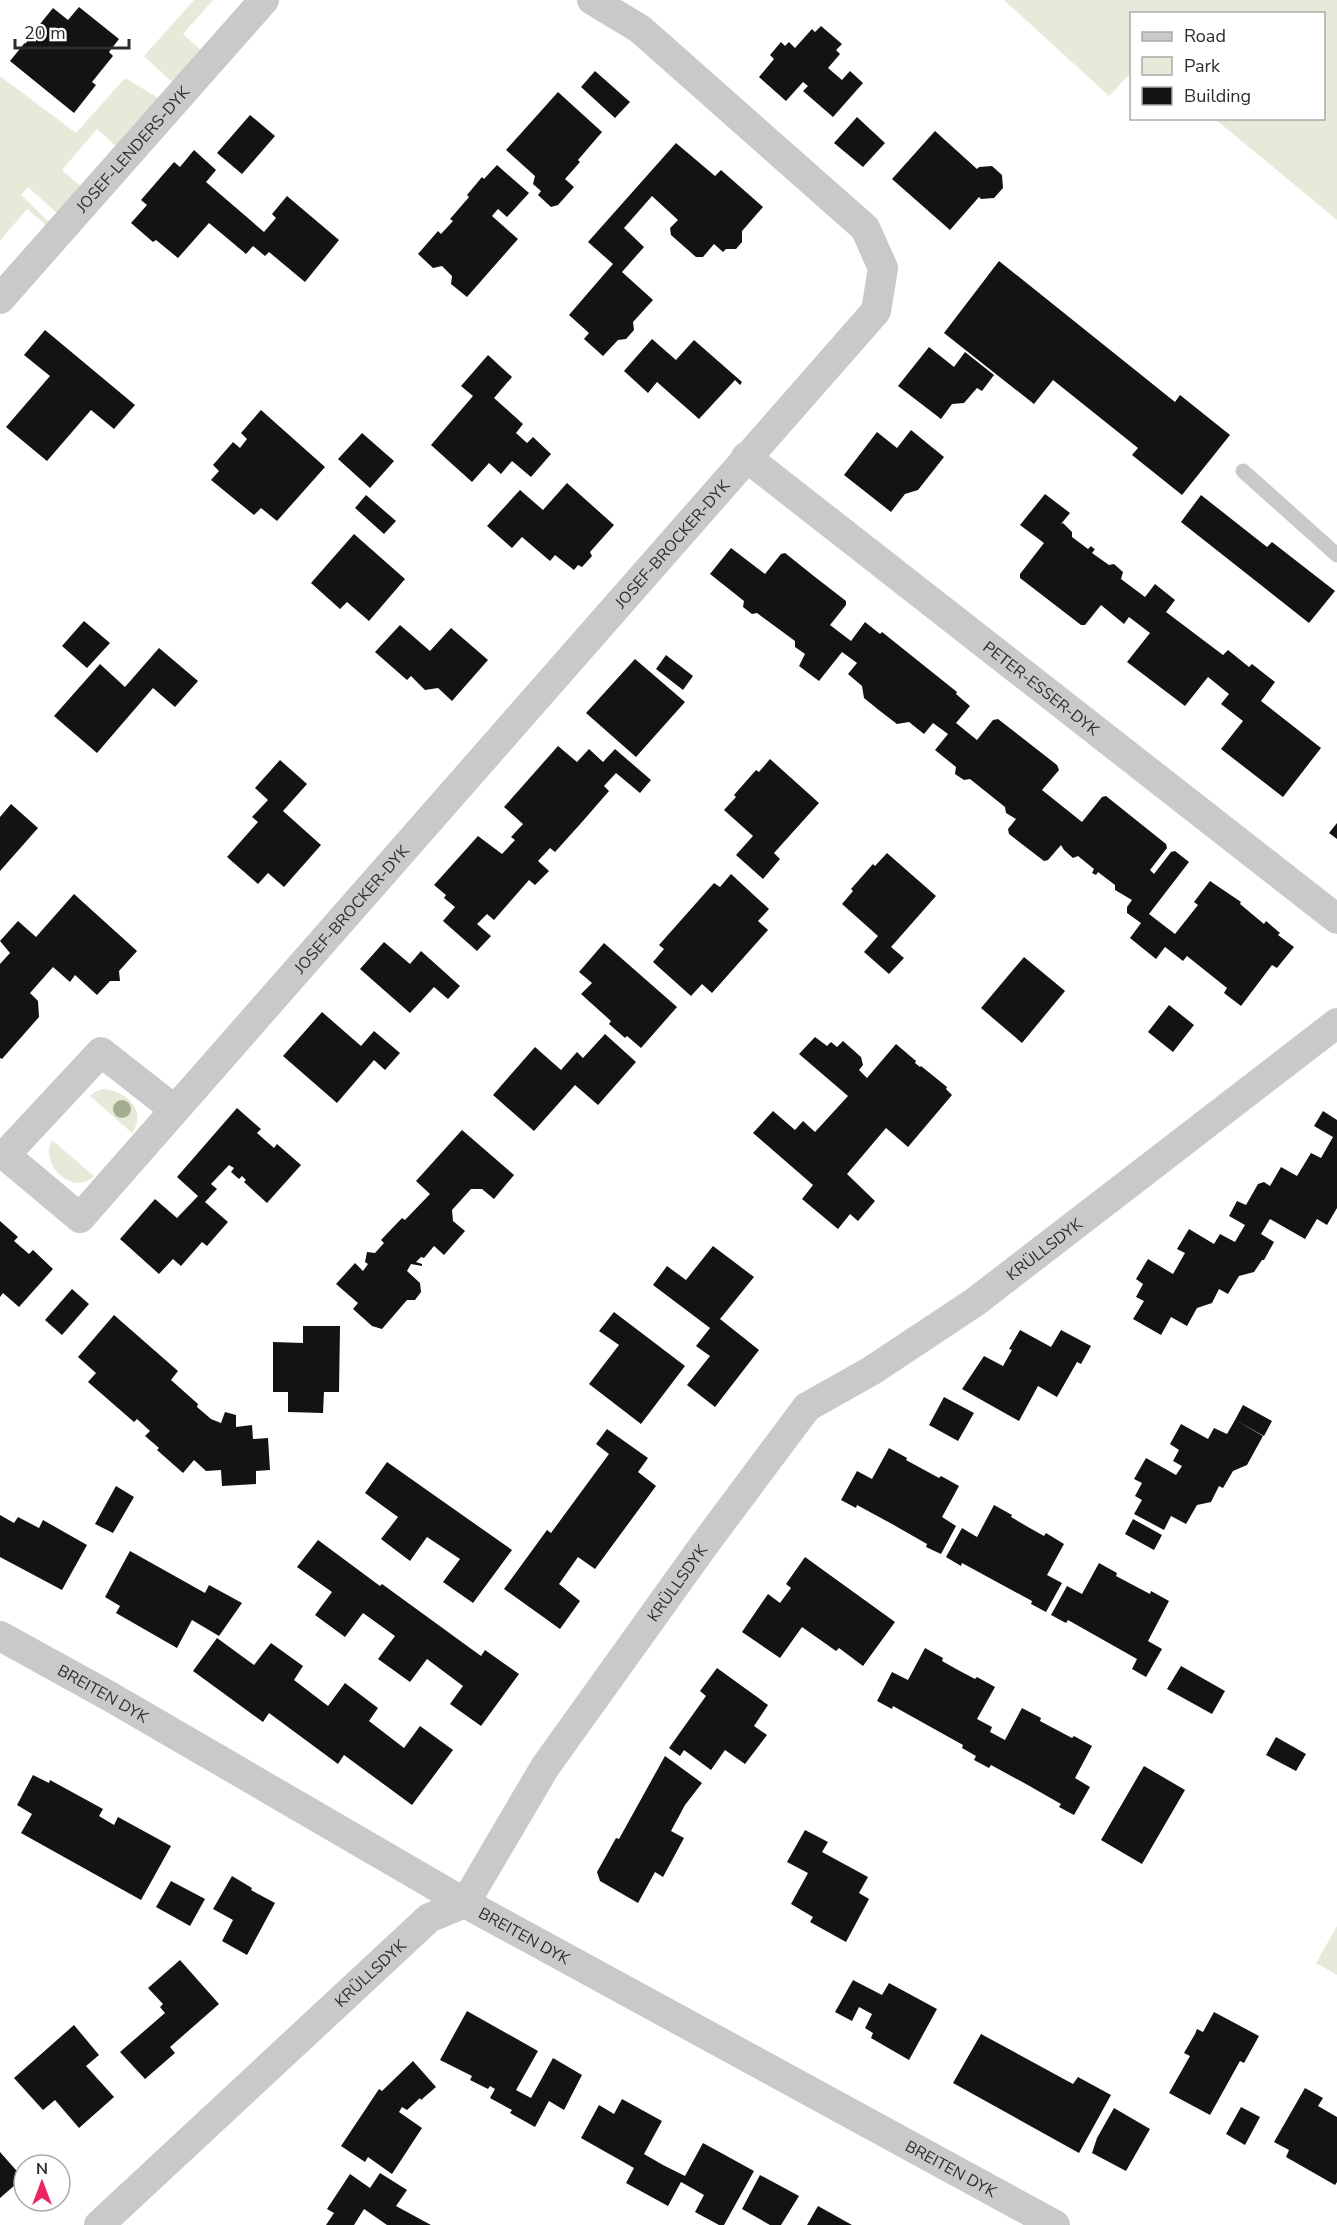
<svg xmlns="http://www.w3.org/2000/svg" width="1337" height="2225" font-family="'Nunito Sans',sans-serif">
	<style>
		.green { fill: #e6ead8 }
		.building { fill: #131313 }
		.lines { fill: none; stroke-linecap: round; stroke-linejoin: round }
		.lane { stroke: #c9c9c9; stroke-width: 15 }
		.street { stroke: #c9c9c9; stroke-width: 30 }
		.tree { fill: #a4ac92 }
		.labels { text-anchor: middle; stroke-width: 6; stroke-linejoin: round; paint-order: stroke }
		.street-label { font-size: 16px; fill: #2c2c2c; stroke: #fff }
	</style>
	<rect width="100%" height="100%" fill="#fff"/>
	<path class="green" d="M194,0h19l-30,34 21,19 -30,31 -30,-28z
		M1004,0h333v220l-122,-101 109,-1v-104h-192l-1,59 -22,23z
		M0,76l76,57 49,-55 35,21 -42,49 -21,-19 -35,41 21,18 -24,27 -31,-28 -7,8 30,29 -3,3 -21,-18 -27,32z
		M103,1089c22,1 45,21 29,44l-42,-37 5,-4z
		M52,1140l42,36c-22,21 -55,-12 -42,-36z
		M1337,1926v49l-21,-12z"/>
	<path class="building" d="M79,7l40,32 -10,13 4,4 -21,26 4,3 -22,28 -64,-52 43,-53 15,12z
		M821,26l21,18 -6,6 4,4 -12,14 14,12 8,-9 13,12 -30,34 -30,-26 5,-5 -5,-4 -17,19 -27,-24 15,-18 -4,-4 11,-13 4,4 4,-4 6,6 17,-19 3,3z
		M595,71l35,31 -15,16 -34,-31z
		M558,92l44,40 -24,28 2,2 -15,17 9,8 -16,18 -7,2 -13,-12 3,-4 -8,-7 2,-8 -29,-26z
		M250,115l25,21 -33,38 -25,-21z
		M857,117l28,26 -22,24 -29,-24z
		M935,131l42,38 2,-2 13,-1 10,9 1,13 -9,10 -13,1 -2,-2 -29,33 -58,-51z
		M676,143l39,33 6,-6 42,37 -21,24v11l-6,7h-10l-3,3 -9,-8 -11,13h-7l-25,-22 -1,-7 8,-8 -26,-24 -28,32 20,19 -22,25 31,28 -20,22 1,8 -8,9 -8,1 -15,16 -19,-17 5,-6 -20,-18 44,-51 -25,-22z
		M194,150l22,20 -10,12 58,50 12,-14 -4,-4 15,-18 52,44 -34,42 -36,-30 -4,4 -12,-10 -7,8 -37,-31 -31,35 -22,-18 -3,2 -22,-19 16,-18 -6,-5 33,-38 6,5z
		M497,165l32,28 -22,24 -9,-8 -6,7 26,23 -51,58 -16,-13 1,-8 -10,-10 -9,2 -15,-14 20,-23 3,3 12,-13 -3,-2 19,-22 -2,-2 15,-18 2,2z
		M999,261l176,141 5,-7 50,40 -48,60 -50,-40 6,-7 -85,-68 -19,24 -90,-71z
		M45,330l90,75 -21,24 -23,-19 -44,51 -41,-34 44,-51 -26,-21z
		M652,339l24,21 18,-20 48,42 -2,3 -5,-5 -36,39 -42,-37 -9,11 -24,-22z
		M929,347l25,20 11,-15 29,23 -12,16 -5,-3 -13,15 -12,1 -11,15 -43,-33z
		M488,355l24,22 -18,21 29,26 -7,9 11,10 6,-6 18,17 -20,23 -19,-16 -11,13 -12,-11 -17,19 -41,-37 42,-49 -12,-10z
		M261,410l64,57 -48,54 -16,-13 -7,7 -43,-35 8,-9 -6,-6 20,-23 7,6 7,-9 -6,-6z
		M911,430l33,27 -26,33 -13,4 -14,18 -47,-37 33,-43 20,16z
		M362,433l32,28 -24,27 -32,-29z
		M567,483l47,42 -24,27 2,4 -10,11 -4,-2 -4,5 -19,-15 -5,6 -28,-24 -10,11 -25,-22 33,-36 23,20z
		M1045,494l25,19 -9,11 2,-1 9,9v5l16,12 3,-3 2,2 2,1 -3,4 17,12 5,-1 9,8 -2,7 24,18 10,-13 20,16 -9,12 57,43 5,-5 21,17 3,-3 23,18 -14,19 60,47 -38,49 -62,-48 22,-28 -22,-17 8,-10 -21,-17 -23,29 -58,-44 23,-29 -21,-16 -5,7 -23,-19 -16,20h-4l-61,-47v-4l24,-31 -24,-18z
		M366,495l30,26 -12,13 -29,-26z
		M1201,495l66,52 5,-5 63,49 -26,32 -128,-101z
		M354,534l51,45 -36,42 -22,-19 -7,7 -29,-26z
		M731,548l34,26 16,-20 4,-1 30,24 31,24v4l-16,20 21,16 14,-19 15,12 2,-2 75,60 -1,2 14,12 -14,17 21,17 16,-20 5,-1 59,46 2,5 -17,20 40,32 20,-25 4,-1 60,48 1,4 -17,22 4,4 17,-22 4,-1 14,11 -40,52 26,20 23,-29 -4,-3 16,-21 31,21 -1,2 24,20 2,-3 14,12 -2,2 16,12 -17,21 -5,-3 -31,41 -17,-13 3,-5 -40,-32 -4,5 -18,-14 -9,12 -26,-21 11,-15 -14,-10v-6l5,-7 -17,-10v-5l-17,-13 -2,3 -4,-2 2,-4 -16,-13 -5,2 -9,-8 -3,-5 -13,15 -4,1 -35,-27 -1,-5 8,-10 -10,-6 -1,-6 -35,-28 -6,1 -9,-6 1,-7 -21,-17 13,-16 -15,-11 -9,11 -15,-12 -12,2 -17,-13 -16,-13 -2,-12 -14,-12 9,-11 -15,-11 -23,29 -20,-15 6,-12 -10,-7v-6l-38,-28 -5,1 -9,-7 1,-6 -34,-27z
		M84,621l26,22 -23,25 -25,-22z
		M400,625l30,26 21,-23 37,32 -36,41 -14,-13 -13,2 -14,-14 -4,4 -32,-28z
		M159,648l39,33 -23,26 -22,-19 -56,65 -43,-37 46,-52 25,23z
		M666,655l27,21 -10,14 -27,-21z
		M635,659l50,43 -49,55 -50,-44z
		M558,746l19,16 12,-13 14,13 12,-13 36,31 -11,13 -24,-20 -12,13 5,5 -27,31 -27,30 -5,-4 -12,13 11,10 -14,14 -6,-5 -35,40 -7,-6 -10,10 14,12 -14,15 -34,-30 12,-14 -11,-9 2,-3 -12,-10 44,-49 24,18 13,-14 -4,-3 12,-13 -19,-17z
		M770,759l49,44 -45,50 6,6 -17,20 -27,-24 17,-19 -29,-26 12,-13 -2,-2 22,-25 3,2z
		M280,760l27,24 -24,27 38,34 -37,42 -16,-14 -10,11 -31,-27 31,-35 -6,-5 16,-17 -13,-12z
		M11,804l27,24 -38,43v-54z
		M1337,823v16l-8,-6z
		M887,853l49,43 -45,51 13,11 -15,16 -25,-22 14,-16 -36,-32 11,-13 -2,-2 22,-25 2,2z
		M731,874l38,35 -11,12 10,9 -56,63 -10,-9 -11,12 -38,-34 11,-13 -5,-4 55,-62 6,4z
		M74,894l63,57 -18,20 1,10h-10l-13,14 -22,-20 -5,7 -17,-15 -23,26 8,8 1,16 -37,42 -2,-1v-94l10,-11 -10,-12 18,-20 18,16z
		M384,942l26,22 11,-13 39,35 -12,13 -14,-12 -24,26 -50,-44z
		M604,943l73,64 -36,41 -14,-12 -2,2 -16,-14 2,-3 -30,-27 11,-11 -13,-11z
		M1024,957l41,34 -43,52 -41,-35z
		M1169,1005l25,20 -21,27 -25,-20z
		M322,1012l39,34 13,-15 26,22 -15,17 -11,-10 -37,43 -54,-47z
		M605,1034l31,28 -38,43 -23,-20 -41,46 -41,-36 42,-48 26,23 16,-18 6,6z
		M815,1037l12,9 4,-4 6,5 6,-6 18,16 2,8 -4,5 8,8 29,-34 20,17 -1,2 5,4 1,-1 26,21 -1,2 6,6 -44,52 -22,-19 -39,46 28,27 -17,20 -8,-7 -12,15 -36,-30 11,-14 -60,-52 20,-22 22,19 8,-9 12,11 33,-36 -49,-42z
		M237,1108l24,21 -4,4 17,15 3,-4 24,21 -34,38 -23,-21 2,-2 -4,-4 -3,3 -8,-7 3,-4 -5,-3 -18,19 6,5 -12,13 23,20 -21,24 -5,-4 -21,24 -8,-7 -14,15 -39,-35 35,-40 22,19 21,-22 -21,-19z
		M1323,1111l14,9v88l-10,17 -10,-6 -12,20 -35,-20 -9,15 13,8 -10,18h-2l-8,12 -15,4 -11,18 -9,-5 -7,14 -15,5 -10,18 -16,-9 -10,18 -28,-16 11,-18 -8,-4 7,-13 -7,-5 12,-20 25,15 12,-21 -8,-4 12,-20 25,15 6,-10 15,8 10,-17 -16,-9 8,-15 9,4 12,-21 6,-2 6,4 11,-19 16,9 14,-23 10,5 12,-21 -19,-11z
		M462,1130l52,45 -20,24 -12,-10h-11l-19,21 1,11 12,10 -21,24 -10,-9 -10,12 -3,-1 -5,5 6,2v2l-11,-2 -4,7 13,12 1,9 -6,8h-8l-25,29 -10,-3 -19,-17 5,-6 -22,-19 19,-21 8,8 5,-7 -3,-2 2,-10 8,1 9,-10 -3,-3 21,-22 3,2 25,-26 -14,-13z
		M0,1221l18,16 -4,4 15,13 4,-4 20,19 -34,38 -16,-14 -3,4z
		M713,1246l41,31 -34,42 39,31 -44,57 -28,-22 23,-29 -14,-10 14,-18 -57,-43 14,-19 19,14z
		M72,1289l17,15 -27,31 -17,-15z
		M614,1312l71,54 -44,58 -52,-40 30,-39 -20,-14z
		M114,1315l64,56 -7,9 27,24 -1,3 14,12 10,4 4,-11 11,3v12l16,-2 1,14 15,-1 2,32 -14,1v13l-34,2 -1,-16 -15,1 -12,-11 -11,13 -26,-23 2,-2 -14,-12 5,-5 -13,-12 -3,3 -46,-40 8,-9 -18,-16z
		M303,1326h37l-1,66h-15l-1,21 -35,-1v-20h-15v-50l30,1z
		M1020,1330l31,17 10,-17 30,16 -10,18 -4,-2 -20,35 -19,-11 -19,35 -57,-32 22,-33 19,10 9,-16 -3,-1z
		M944,1397l30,16 -16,28 -29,-16z
		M1243,1405l29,16 -8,15 -29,-16z
		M1235,1420l28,16 -16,29 -14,6 -10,17 -4,-2 -8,16 -14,3 -11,19 -15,-8 -7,14 -30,-16 8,-14 -7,-4 7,-13 -8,-4 12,-21 30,17 6,-9 -9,-5 6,-11 -9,-6 11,-20 27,15 6,-11 13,6z
		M607,1429l41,29 -10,14 18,14 -61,83 -17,-12 -19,27 21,17 -20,28 -56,-40 43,-59 4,3 58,-79 -13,-10z
		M889,1448l18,10 -1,2 33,18 2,-2 18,10 -17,31 14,9 -15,28 -15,-7 1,-3 -35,-20 -35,-19 -1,3 -15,-8 16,-29 15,8z
		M387,1462l125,88 -39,53 -30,-21 17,-23 -33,-22 -17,24 -29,-22 17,-22 -33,-24z
		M116,1486l18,11 -21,36 -18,-9z
		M994,1505l18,10 -1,2 17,10 16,9 2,-3 18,11 -17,31 15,8 -16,29 -15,-8 1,-3 -70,-38 -1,3 -15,-9 16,-29 15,9z
		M0,1515l14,8 4,-6 21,11 4,-8 44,25 -25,45 -62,-33z
		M1133,1519l29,16 -8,15 -29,-16z
		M318,1540l62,46 2,-2 99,72 4,-6 34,24 -38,52 -31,-22 13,-18 -36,-27 -17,23 -32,-23 17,-23 -32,-23 -18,24 -30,-22 17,-23 -35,-25z
		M130,1551l75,42 4,-8 33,18 -23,33 -27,-16 -15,28 -61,-35 4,-7 -15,-9z
		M805,1557l90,65 -32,44 -24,-18 -3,3 -34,-24 -22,31 -38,-26 26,-38 12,9 11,-15 -5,-4z
		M1099,1563l18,10 -1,3 34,18 1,-3 18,10 -21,40 14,8 -16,28 -14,-8 5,-10 -69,-39 -2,3 -15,-8 16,-29 15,8z
		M217,1638l37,27 17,-22 32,23 -9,14 34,26 17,-23 33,25 -9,13 35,27 16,-22 33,24 -41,55 -68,-50 -6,9 -69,-51 -6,9 -70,-51z
		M925,1648l18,10 -1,3 16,9 17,9 2,-2 18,10 -18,32 15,8 -2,5 15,8 17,-32 19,10 -1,3 32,17 2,-2 18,10 -17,32 15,9 -16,28 -15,-8 2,-3 -35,-20 -35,-19 -2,3 -15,-8 2,-4 -14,-8 1,-3 -70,-39 -1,3 -15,-8 15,-29 16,8z
		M1181,1666l44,25 -13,23 -45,-25z
		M717,1668l51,37 -14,21 13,9 -22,29 -20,-14 -14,20 -27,-20 -4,6 -11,-8 37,-52 -6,-5z
		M1276,1737l30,17 -10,17 -30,-16z
		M665,1756l37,27 -17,22 -14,26 13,7 -21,39 -8,-5 -17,31 -38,-22 -3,-9 19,-34 3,1z
		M1144,1766l41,24 -43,74 -41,-24z
		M33,1775l16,8 1,-3 53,29 -4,7 15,9 4,-8 53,29 -30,54 -120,-67 11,-19 -15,-9z
		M805,1830l23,12 -6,10 46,25 -9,16 10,6 -23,43 -36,-20 3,-5 -22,-13 17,-31 -21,-11z
		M232,1876l20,12 -1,2 24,13 -28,52 -25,-14 11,-21 -20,-11z
		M171,1881l34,18 -15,27 -34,-19z
		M180,1960l39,44 -49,43 5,6 -30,26 -25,-27 45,-39 -5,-6 3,-3 -15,-16z
		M853,1980l29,15 7,-12 48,26 -28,51 -38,-22 2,-5 -8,-5 7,-14 -13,-7 -7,14 -17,-9z
		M467,2011l71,40 -22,39 15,8 22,-40 29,17 -18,35 -15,-9 -14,26 -25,-14 2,-3 -22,-12 5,-9 -5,-3 -2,3 -18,-9 2,-4 -32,-16z
		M1214,2012l45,24 -15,27 -4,-2 -30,54 -41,-22 21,-37 -6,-3 11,-19 2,-5 6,3z
		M74,2025l25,30 -13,11 28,31 -35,31 -24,-28 -12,10 -29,-32z
		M981,2034l92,50 5,-7 33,18 -32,58 -126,-70z
		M413,2061l23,26 -15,13 -1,-2 -13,12 -5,-3 -3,5 23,16 -30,46 -24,-17 -3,5 -24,-16 38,-57 3,2z
		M1305,2088l18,10 -5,8 19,11v65l-2,3 -49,-28 3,-7 -15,-8z
		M622,2099l40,22 -18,33 19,11 22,11 18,-33 51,28 -30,54h-5l-24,-13 9,-17 -23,-13 -13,24 -42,-23 8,-15 -53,-30 18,-33 15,9z
		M1241,2107l19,10 -15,28 -19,-11z
		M1114,2108l36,21 -24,42 -34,-18 5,-15z
		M0,2152l23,26 -23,20z
		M380,2173l27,17 -11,16 35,19h-44l-23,-16 -10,16h-28l8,-12 -7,-4 23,-35 20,14z
		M760,2175l39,21 -18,29h-11l-28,-16z
		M818,2206l34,19h-45z"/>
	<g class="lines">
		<path class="lane" d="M1243,471l94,84"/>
		<g class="street">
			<path id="s1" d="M0,299l264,-299"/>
			<path id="s2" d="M746,457l591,462"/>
			<path id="s3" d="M175,1110l-74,-58 -96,103 75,63 796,-907 7,-43 -18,-40 -225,-199 -48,-29"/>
			<path id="s4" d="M0,1636l109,60 356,207 590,322"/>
			<path id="s5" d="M99,2225l330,-307 36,-15 80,-136 159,-222 103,-138 64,-36 104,-69 362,-279"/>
		</g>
	</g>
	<circle class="tree" cx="122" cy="1109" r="9"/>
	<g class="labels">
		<g class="street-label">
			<text dy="6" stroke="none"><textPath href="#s1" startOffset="200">JOSEF-LENDERS-DYK</textPath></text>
			<text dy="6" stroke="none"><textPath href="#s3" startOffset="1230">JOSEF-BROCKER-DYK</textPath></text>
			<text dy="6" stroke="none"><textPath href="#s2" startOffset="375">PETER-ESSER-DYK</textPath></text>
			<text dy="6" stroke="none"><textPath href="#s3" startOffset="744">JOSEF-BROCKER-DYK</textPath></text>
			<text dy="6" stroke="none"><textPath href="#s5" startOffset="1378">KRÜLLSDYK</textPath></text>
			<text dy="6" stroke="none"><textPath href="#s5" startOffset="874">KRÜLLSDYK</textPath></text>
			<text dy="6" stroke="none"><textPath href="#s4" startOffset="118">BREITEN DYK</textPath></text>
			<text dy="6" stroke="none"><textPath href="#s4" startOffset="604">BREITEN DYK</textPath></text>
			<text dy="6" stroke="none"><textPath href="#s5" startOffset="370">KRÜLLSDYK</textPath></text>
			<text dy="6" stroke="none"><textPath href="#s4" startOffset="1090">BREITEN DYK</textPath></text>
		</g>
	</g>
	<rect x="1130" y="12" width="195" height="108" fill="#ffffff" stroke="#ababab" stroke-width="1.5"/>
	<rect x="1142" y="32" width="30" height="9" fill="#c9c9c9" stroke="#ababab" stroke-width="1.5"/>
	<text x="1184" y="42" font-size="18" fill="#2c2c2c">Road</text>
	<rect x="1142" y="57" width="30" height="18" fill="#e6ead8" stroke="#ababab" stroke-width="1.5"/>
	<text x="1184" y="72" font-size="18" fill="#2c2c2c">Park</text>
	<rect x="1142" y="87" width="30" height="18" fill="#131313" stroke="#ababab" stroke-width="1.5"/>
	<text x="1184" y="102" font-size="18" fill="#2c2c2c">Building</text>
	<g transform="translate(42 2183)"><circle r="28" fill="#ffffff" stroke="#ababab" stroke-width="1.5"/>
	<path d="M0-4.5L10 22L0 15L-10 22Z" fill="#eb2561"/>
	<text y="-9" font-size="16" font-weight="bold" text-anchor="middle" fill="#2c2c2c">N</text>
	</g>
	<path d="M15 39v9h114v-9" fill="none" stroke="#2c2c2c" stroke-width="3"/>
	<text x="24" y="39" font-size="18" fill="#2c2c2c" stroke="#ffffff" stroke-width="4.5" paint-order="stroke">20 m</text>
</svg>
